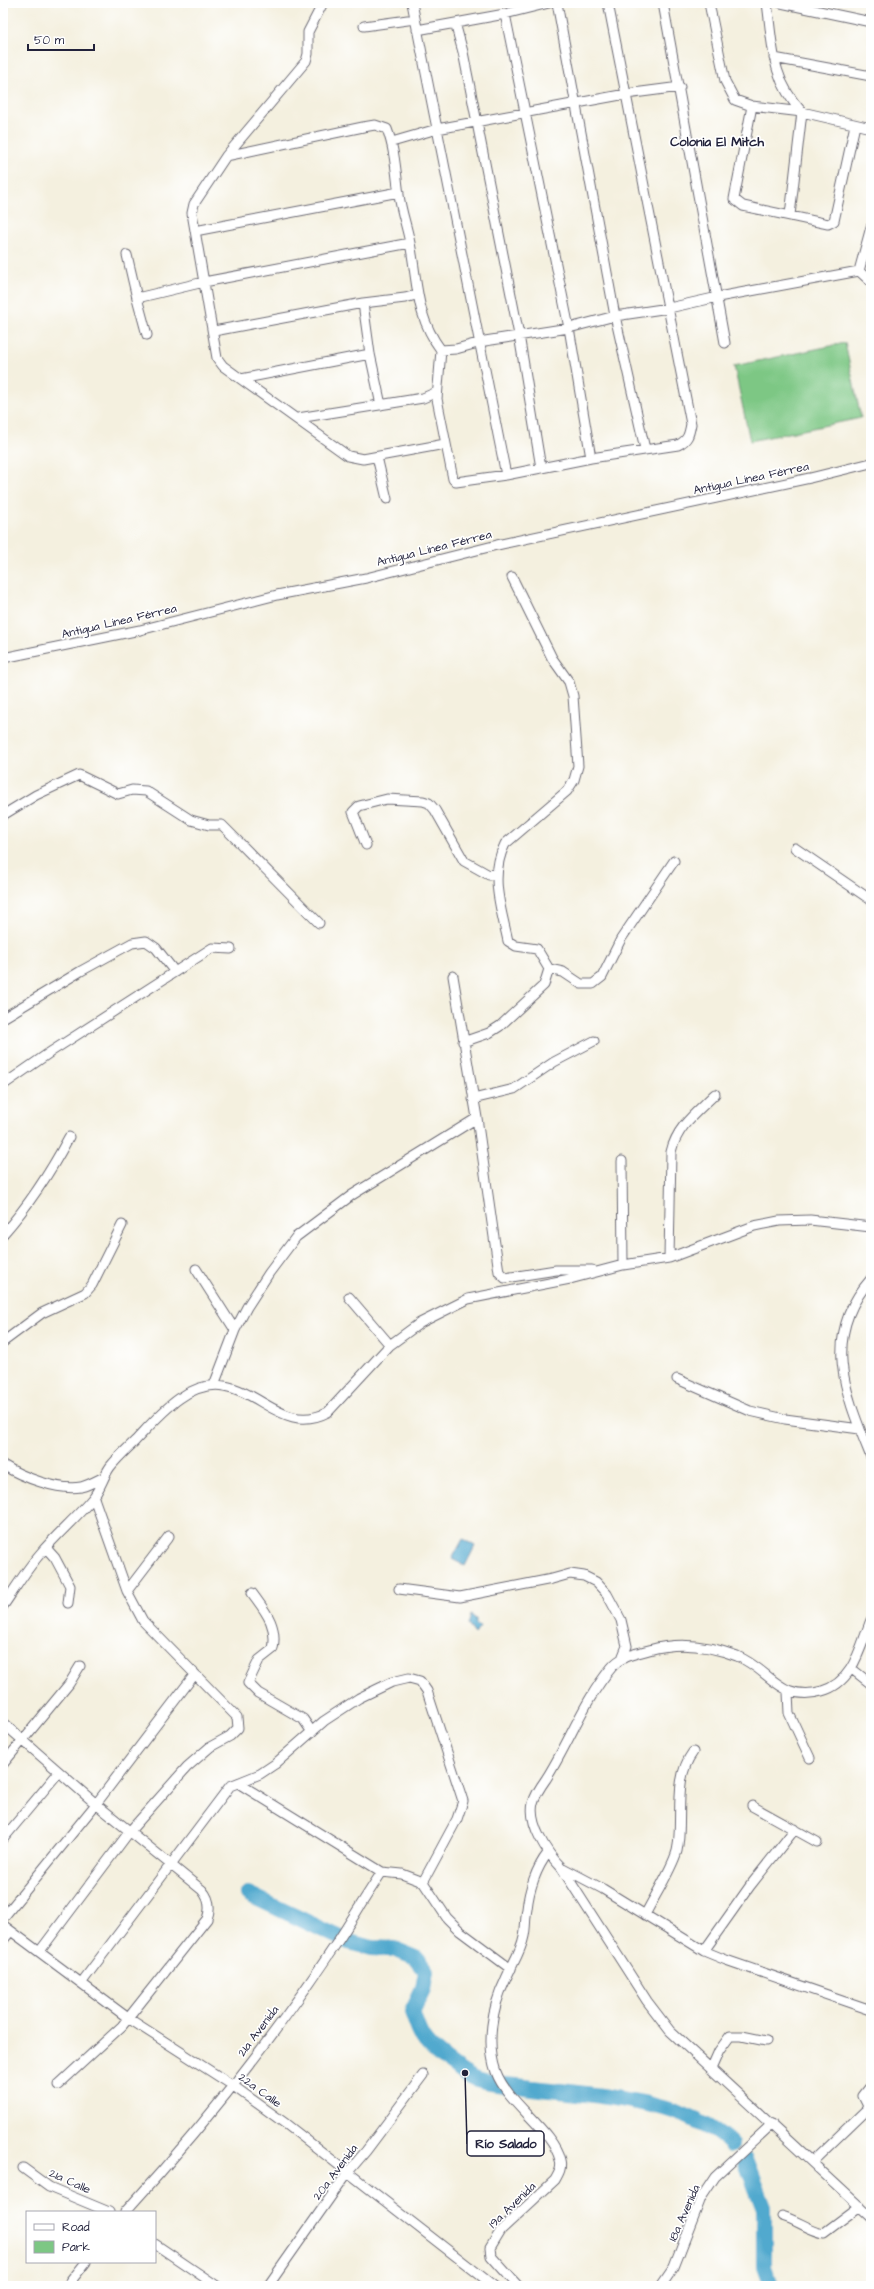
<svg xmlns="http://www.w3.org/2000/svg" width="874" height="2289" font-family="'Architects Daughter',sans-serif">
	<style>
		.green { fill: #7dc784; stroke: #507460 }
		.water { fill: #51a9ce; stroke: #3a6684 }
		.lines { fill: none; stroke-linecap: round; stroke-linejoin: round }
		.river { stroke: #51a9ce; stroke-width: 16 }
		.street-casing { stroke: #6c6a74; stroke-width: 11 }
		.street { stroke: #fff; stroke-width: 9 }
		.labels { text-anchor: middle; stroke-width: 3.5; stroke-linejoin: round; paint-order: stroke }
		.street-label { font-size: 12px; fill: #22223b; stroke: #fff }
		.neighbourhood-label { font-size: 13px; font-weight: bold; fill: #22223b; stroke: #fff }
		.leader { fill: none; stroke: #22223b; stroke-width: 1.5 }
		.callout-dot { fill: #22223b; stroke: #fff; stroke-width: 1.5 }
		.callout { fill: #fff; stroke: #22223b; stroke-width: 1.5 }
		.callout-label { font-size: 13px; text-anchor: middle; font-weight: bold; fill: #22223b }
	</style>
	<rect width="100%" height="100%" fill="#fff"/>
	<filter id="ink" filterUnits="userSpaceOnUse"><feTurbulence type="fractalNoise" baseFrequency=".025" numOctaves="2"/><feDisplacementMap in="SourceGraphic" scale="8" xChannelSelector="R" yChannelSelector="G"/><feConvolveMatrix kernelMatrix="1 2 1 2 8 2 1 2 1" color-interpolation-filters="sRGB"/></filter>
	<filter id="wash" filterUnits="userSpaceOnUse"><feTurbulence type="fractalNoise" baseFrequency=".012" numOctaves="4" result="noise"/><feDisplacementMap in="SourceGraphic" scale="16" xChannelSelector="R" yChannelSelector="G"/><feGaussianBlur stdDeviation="0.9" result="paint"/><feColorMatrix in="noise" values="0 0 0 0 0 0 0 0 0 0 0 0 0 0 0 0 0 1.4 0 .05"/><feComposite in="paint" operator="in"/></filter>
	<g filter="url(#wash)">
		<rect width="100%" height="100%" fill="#f4f0df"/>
		<path class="green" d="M845,343l16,75 -111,23 -16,-75z"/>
		<path class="water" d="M463,1539l12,7 -10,20 -13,-7z
			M471,1615l5,4v5l4,3 -5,7 -7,-9z"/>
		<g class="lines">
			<path class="river" d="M248,1894l101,48 23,6 22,1 22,9 10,13 -3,18 -11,23c3,7 5,16 9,23 7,14 41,39 56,45 14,5 33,5 48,7 62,8 160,11 206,57
				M745,2160l19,49v58l7,19"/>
		</g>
	</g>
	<g filter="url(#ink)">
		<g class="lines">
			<g class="street-casing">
				<path id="street" d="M323,3l-15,29v22l-2,7 -80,95 -32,48 -2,9 25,145 6,8 22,16 103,74 15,3 82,-15
					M412,3l94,472
					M557,3l58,313 30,133
					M663,3l62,340
					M709,3l16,78 10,19 17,6 50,6 69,16
					M767,3c6,43 4,76 35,109l-12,103
					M781,3l90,19
					M505,14l64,314 22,130
					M455,23l8,29 56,283 22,133
					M364,26l51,-7
					M417,30l88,-16 44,-11
					M774,58l97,18
					M752,106l-18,93 9,7 85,18 6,-3 21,-96
					M392,142l45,-13 189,-35 54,-7
					M226,156l137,-29 12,-2 12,4c8,21 9,44 12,66 2,16 8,32 11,48 8,40 5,72 31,107l15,-1 29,-8 84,-13 46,-12 54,-8 49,-11 141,-26 12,-44
					M195,231l204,-39
					M127,255l10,43
					M859,271l12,11
					M363,303l7,51 11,51
					M214,331l149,-28 42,-5 11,-3
					M147,335l-10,-37 67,-16 206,-39
					M441,350l-4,49 16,80 3,3 50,-7 85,-17 87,-13c10,-5 11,-10 13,-21l-83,-421
					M241,379l129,-25
					M298,418l125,-20 14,-6
					M377,457l10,42
					M3,658l137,-28 137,-35 89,-17 131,-33 313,-67 61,-15
					M3,815l33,-20 43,-20 39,19 14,-4 14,1 45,29 18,5h13l97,98
					M366,845l-13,-33 6,-6 28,-7 36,2 6,2 6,7 29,51 25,14 7,-2
					M795,848l76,52
					M549,969l14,3 18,12h12l9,-7 19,-38 53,-78
					M453,976l24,142 22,154 6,6 51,-8h36
					M3,1018l78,-47 51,-28 14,-2 10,7 19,24
					M463,1042l26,-9 11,-7 44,-41 5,-16 -12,-20 -21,-3 -8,-5c-7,-33 -19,-65 -3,-97l62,-53 7,-11 4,-14 -5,-70 -4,-14 -17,-24 -40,-81
					M3,1085l49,-34 160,-103 19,1
					M473,1099l41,-10 40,-27 40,-21
					M622,1161l1,104
					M3,1234c26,-29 48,-63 66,-97
					M669,1258l2,-106c6,-26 26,-40 44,-58
					M196,1269l39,61
					M871,1279c-51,58 -25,116 0,178
					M349,1297l41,48
					M3,1342l39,-29 43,-20 7,-8 30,-60
					M677,1379l73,32 35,8 75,10
					M214,1385l21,-55 12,-23 22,-34 27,-36 56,-42 125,-77
					M3,1465c19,12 55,26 78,22 8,-2 15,-6 23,-10
					M46,1548l9,10 15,28 -2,17
					M399,1589l61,8 92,-18 18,-5 14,2 12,6 11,12 14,26 6,26 -4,10
					M127,1591l42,-55
					M252,1593c13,18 26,32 21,56l-14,11 -11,23 10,10 45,26 9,13
					M3,1606c12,-17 23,-36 37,-52 16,-19 36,-36 52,-55 8,-9 11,-22 18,-32 7,-9 17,-18 25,-26 23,-24 52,-61 89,-55 38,6 62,48 104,26l62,-67 30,-22 48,-24 102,-20 53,-14 46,-7 85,-32 25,-5 31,-1 61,7
					M871,1620c-11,27 -17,62 -49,71 -42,12 -51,-21 -85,-35 -29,-11 -58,-15 -88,-6 -14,4 -27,5 -37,17 -28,33 -43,76 -66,112 -5,7 -11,16 -13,24 -5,21 14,50 28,64l86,134 23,30 201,186
					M852,1669l19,15
					M788,1692l1,21 21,45
					M3,1723l93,81 106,86c8,9 9,18 5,29l-85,107 -64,59
					M3,1764l66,-80 11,-18
					M238,1783l144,89 20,2 21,8 24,36 13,13 51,38
					M752,1806l65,36
					M3,1839l56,-67
					M563,1868l40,21 101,62 22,9 145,50
					M645,1915c9,-18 27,-46 32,-64 7,-31 -5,-71 16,-99
					M3,1918l93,-114 99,-130
					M3,1925l125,93 104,67 54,39 208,162
					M3,1940l8,-9
					M40,1951l90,-120 57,-64 23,-20 20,-11 8,-8 -1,-11 -94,-96 -16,-30 -33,-93
					M704,1951l46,-65 45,-57
					M82,1982l148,-196 30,-12 15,-10 49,-43 35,-23 33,-16 17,-4 11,3 7,10 36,110 -6,18 -34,63
					M711,2069l8,-18 11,-15h12l24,5
					M813,2161l53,-51 2,-4 -5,-10 7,-9
					M23,2168l26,19 60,25
					M125,2212c77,-84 150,-176 213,-271 15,-23 29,-47 44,-69
					M782,2216c15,4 28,15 42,17l36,-27
					M155,2244l62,42
					M67,2286l19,-24
					M268,2286l80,-114 18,-21 57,-76
					M518,2286l-27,-30 -1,-8 11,-18 54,-50c4,-7 7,-12 5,-20 -7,-30 -52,-56 -64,-88 -10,-28 -4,-65 9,-91 6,-15 16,-29 19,-45 2,-9 1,-18 3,-27 2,-19 9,-41 21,-56
					M661,2286l13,-19 27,-69 14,-21 57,-53"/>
			</g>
			<use href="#street" class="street"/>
		</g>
	</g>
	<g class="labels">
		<g class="street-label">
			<text transform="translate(751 478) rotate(-12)" y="4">Antigua Línea Férrea</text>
			<text transform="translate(434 548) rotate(-14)" y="4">Antigua Línea Férrea</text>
			<text transform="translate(119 621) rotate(-13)" y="4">Antigua Línea Férrea</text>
			<text transform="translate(258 2031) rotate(-53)" y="4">21a Avenida</text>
			<text transform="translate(260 2090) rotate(36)" y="4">22a Calle</text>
			<text transform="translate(335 2172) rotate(-53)" y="4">20a Avenida</text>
			<text transform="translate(70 2181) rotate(24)" y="4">21a Calle</text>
			<text transform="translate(512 2205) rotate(-44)" y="4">19a Avenida</text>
			<text transform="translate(684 2213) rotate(-66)" y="4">18a Avenida</text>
		</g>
		<g class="neighbourhood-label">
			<text x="717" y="146">Colonia El Mitch</text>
		</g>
	</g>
	<path class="leader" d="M465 2073L467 2144"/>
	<circle class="callout-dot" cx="465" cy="2073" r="4"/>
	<rect class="callout" x="467" y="2131" width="77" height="25" rx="4"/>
	<g class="callout-label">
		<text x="506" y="2148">Río Salado</text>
	</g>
	<rect width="874" height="2289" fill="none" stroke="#fff" stroke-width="16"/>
	<rect x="26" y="2211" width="130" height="52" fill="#ffffff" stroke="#a7a7b1"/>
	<rect x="34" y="2224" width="20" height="6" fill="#ffffff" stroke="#a7a7b1"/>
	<text x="62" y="2231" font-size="12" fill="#22223b">Road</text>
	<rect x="34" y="2241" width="20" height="12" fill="#7dc784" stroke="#a7a7b1"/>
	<text x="62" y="2251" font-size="12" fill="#22223b">Park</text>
	<path d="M28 44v6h66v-6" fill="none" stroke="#22223b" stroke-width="2"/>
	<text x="34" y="44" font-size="12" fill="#22223b" stroke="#ffffff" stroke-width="3" paint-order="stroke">50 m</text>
</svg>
